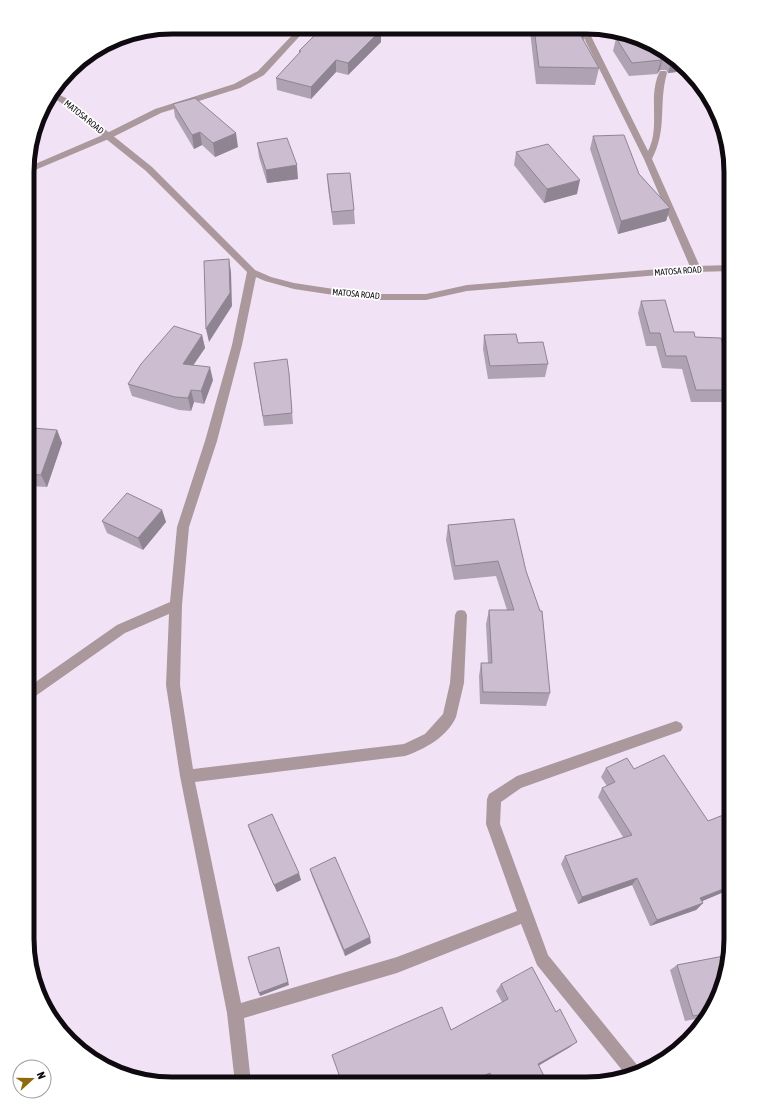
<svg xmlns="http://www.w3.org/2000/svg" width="758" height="1111" font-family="'Asap Condensed',sans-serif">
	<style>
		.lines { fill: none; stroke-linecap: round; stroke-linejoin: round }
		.minor { fill: #aa989d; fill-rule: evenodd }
		.tertiary { fill: #aa989d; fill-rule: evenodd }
		.wall { fill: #afa3b3 }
		.shaded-wall { fill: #8f8592 }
		.building { fill: #ccbed0; stroke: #8f8592 }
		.labels { text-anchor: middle; stroke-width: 3.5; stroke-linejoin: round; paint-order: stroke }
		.far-street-label { font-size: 9px; fill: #0e0a0f; stroke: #fff }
		.rim { fill: none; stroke: #0e0a0f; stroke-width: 5 }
	</style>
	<rect width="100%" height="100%" fill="#f1e3f5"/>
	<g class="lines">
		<path class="minor" d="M300,27h8l-44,48 -24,13 -79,25 -50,25 -83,35v-6l77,-33 50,-25 79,-25 24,-13z
			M579,28h8l61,123c13,-25 -1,-55 12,-80h6l1,2c-9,32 1,55 -15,86l49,110 -2,2h-6l-2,-2 -47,-110z
			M252,269l5,3 -15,73 -25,96 -28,86 -7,78 -2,80 13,84 211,-25 21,-10 18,-20 7,-31 5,-68 2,-4 4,-1 4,1 2,4 -3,68 -8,34c-9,20 -31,32 -51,39l-210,26 46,221 156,-46 120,-46 -31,-87 1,-25 2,-5 28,-18 159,-55 5,2 2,4 -2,4 -160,57 -20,14 -1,22 48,131 94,116 -16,4 -89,-110 -16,-41 -124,49 -153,45 7,65h-16l-8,-70 -47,-237 -14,-91 3,-71 -44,19 -98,69v-14l90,-63 53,-23 7,-75 28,-86 27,-96 15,-73z"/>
		<path class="tertiary" d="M53,92l13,6 86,69 103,103 16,7 23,6 33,5 46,6h53l41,-9 229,-19 35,-1v6l-35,1 -229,19 -41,9h-53l-46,-6 -33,-5 -29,-8 -16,-7 -103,-103 -86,-69 -11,-6z"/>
	</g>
	<path class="wall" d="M530,28h54l1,3 -2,9 16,28 -4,17 -59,-1 -6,-53z
		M381,30v12l-33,33 -12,-3 -25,27 -34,-9 -1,-12 23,-24v-3z
		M125,35l-16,14 -6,-1z
		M616,38l58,19 11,14 -17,2 -2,-3h-6l-3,4 -28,2 -16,-25z
		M173,104l65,43 -23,10 -13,-12 -8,4 -19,-32z
		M593,136l46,38 31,34 -4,13 -48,13 -28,-85z
		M257,143l41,36 -31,4 -8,-26z
		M516,152l61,42 -33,9 -30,-38z
		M327,174l27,36 1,14 -22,1 -5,-37z
		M641,301l33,31 21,5 31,19h5v41h-6l-2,5h-32l-9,-33 -20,-1 -6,-22h-10l-8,-33z
		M202,335l3,13 -12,17 20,15 -9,24 -10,-2 -3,9 -12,-1 -47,-14 -4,-12z
		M484,335l34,8 30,21 -3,13 -57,2 -5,-30z
		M254,363l35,10 4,51 -29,2z
		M57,430l5,13 -15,44 -19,-1v-45z
		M162,510l4,12 -23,28 -36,-17 -5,-12z
		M514,519l36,174 -4,13 -66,-2 -1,-28 2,-13h7l-2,-39 3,-14h18l-11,-34 -42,4 -8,-40 2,-15z
		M606,768l28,1 74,52 23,-9v77l-29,12 1,2 -7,7 -46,16 -18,-41 -54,19 -17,-40 4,-8 58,-19 -25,-40 4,-9 5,-2 -6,-9z
		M248,825l53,55 -24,12 -26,-58z
		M310,869l61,74 -26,13 -33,-80z
		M729,955l-23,65 -7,6 -3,-7 -11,2 -15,-51 7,-5z
		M501,984l69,63 -31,18 6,19h-56l-3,-7 -35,-47 51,-28 -6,-11z"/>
	<path class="shaded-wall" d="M381,30v12l-33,33v-12z
		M585,31l-3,17 -2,-14z
		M130,34l-21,15 -1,-4 17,-10z
		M663,56l-3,14 -3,4 4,-14z
		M672,59h4l9,12 -17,2z
		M336,60v12l-25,27v-12z
		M200,132l2,13 -8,4 -2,-14z
		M236,133l2,14 -23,10 -2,-14z
		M297,165l1,14 -31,4 -1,-13z
		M580,180l-3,14 -33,9 3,-14z
		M670,208l-4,13 -48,13 3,-13z
		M229,259l2,13 1,34 -23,36 -3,-13z
		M202,335l3,13 -19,28 -3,-12z
		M210,367l3,13 -9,24 -3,-13z
		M191,390l3,12 -3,9 -3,-13z
		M57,430l5,13 -15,44 -6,-12z
		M162,510l4,12 -23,28 -5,-12z
		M299,873l2,7 -24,12 -3,-7z
		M637,878l-5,7 -54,19 4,-7z
		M731,886v3l-38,16 7,-7z
		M703,903l-7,7 -46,16 7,-6z
		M370,937l1,6 -26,13 -1,-6z
		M279,947l10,38 -29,11 -1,-3z
		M577,1042l-7,5 -37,22 5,-5z
		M490,1073l-4,4 -15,7h-6z"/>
	<path class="building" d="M323,27l48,1 10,2 -33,33 -12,-3 -25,27 -35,-9 25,-27h-2z
		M534,28h50l1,3 -5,3 19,34 -60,-1z
		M626,37l48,20 2,2h-4l-3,-3h-6l-2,4 -29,3 -16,-25z
		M195,98l41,35 -23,10 -13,-11 -8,3 -19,-31z
		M624,135l15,39 31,34 -49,13 -28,-85z
		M287,138l10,27 -31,5 -9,-27z
		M548,144l32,36 -33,9 -31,-37z
		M350,173l4,37 -22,2 -5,-38z
		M229,259l1,34 -24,36 -2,-68z
		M665,300l9,32h20l1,5 26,1 5,18h5v29h-4l1,5h-32l-10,-34h-20l-6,-23h-10l-9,-32z
		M174,326l28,9 -19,29 27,3 -9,24 -10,-1 -3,8 -13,-1 -47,-13 13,-20z
		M516,334l2,9 25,-1 5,22 -58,2 -6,-31z
		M287,359l2,14 3,40 -29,3 -9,-53z
		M33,428l24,2 -16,45 -13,-1v-33z
		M127,493l35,17 -24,28 -36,-17z
		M514,519l12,52 14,40h2l8,82 -67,-1 -2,-29h11l-3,-53h25l-16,-49 -43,5 -7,-41z
		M664,755l44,66 23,-9v74l-31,12 3,5 -46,17 -20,-42 -55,19 -17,-41 67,-21 -30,-47 13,-6 -9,-14 21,-10 7,11z
		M272,814l27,59 -25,12 -26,-60z
		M335,857l35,80 -26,13 -34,-81z
		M279,947l9,35 -29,11 -11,-36z
		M729,955l-23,65 -2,-6 -11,2 -16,-51z
		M532,967l24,45 4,-3 17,33 -39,22 9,18 -3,2h-49l-5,-11 -25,11 -123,-1 -10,-28 110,-48 9,23 57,-31 -7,-15z"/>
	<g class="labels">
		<g class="far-street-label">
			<text transform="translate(84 117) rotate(39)" y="3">MATOSA ROAD</text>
			<text transform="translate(678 271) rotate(-4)" y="3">MATOSA ROAD</text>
			<text transform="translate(356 294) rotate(5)" y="3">MATOSA ROAD</text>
		</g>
	</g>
	<path d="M0 0H758V1111H0ZM172 34H586A138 138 0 0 1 724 172V939A138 138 0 0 1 586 1077H172A138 138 0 0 1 34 939V172A138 138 0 0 1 172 34Z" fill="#fff" fill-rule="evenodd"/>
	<path class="rim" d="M172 34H586A138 138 0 0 1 724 172V939A138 138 0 0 1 586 1077H172A138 138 0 0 1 34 939V172A138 138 0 0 1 172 34Z"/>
	<g transform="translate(32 1079) rotate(69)"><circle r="19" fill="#ffffff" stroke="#9f9d9f"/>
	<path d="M0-3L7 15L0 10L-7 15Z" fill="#8f690d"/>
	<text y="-6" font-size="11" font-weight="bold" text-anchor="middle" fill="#0e0a0f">N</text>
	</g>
</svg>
